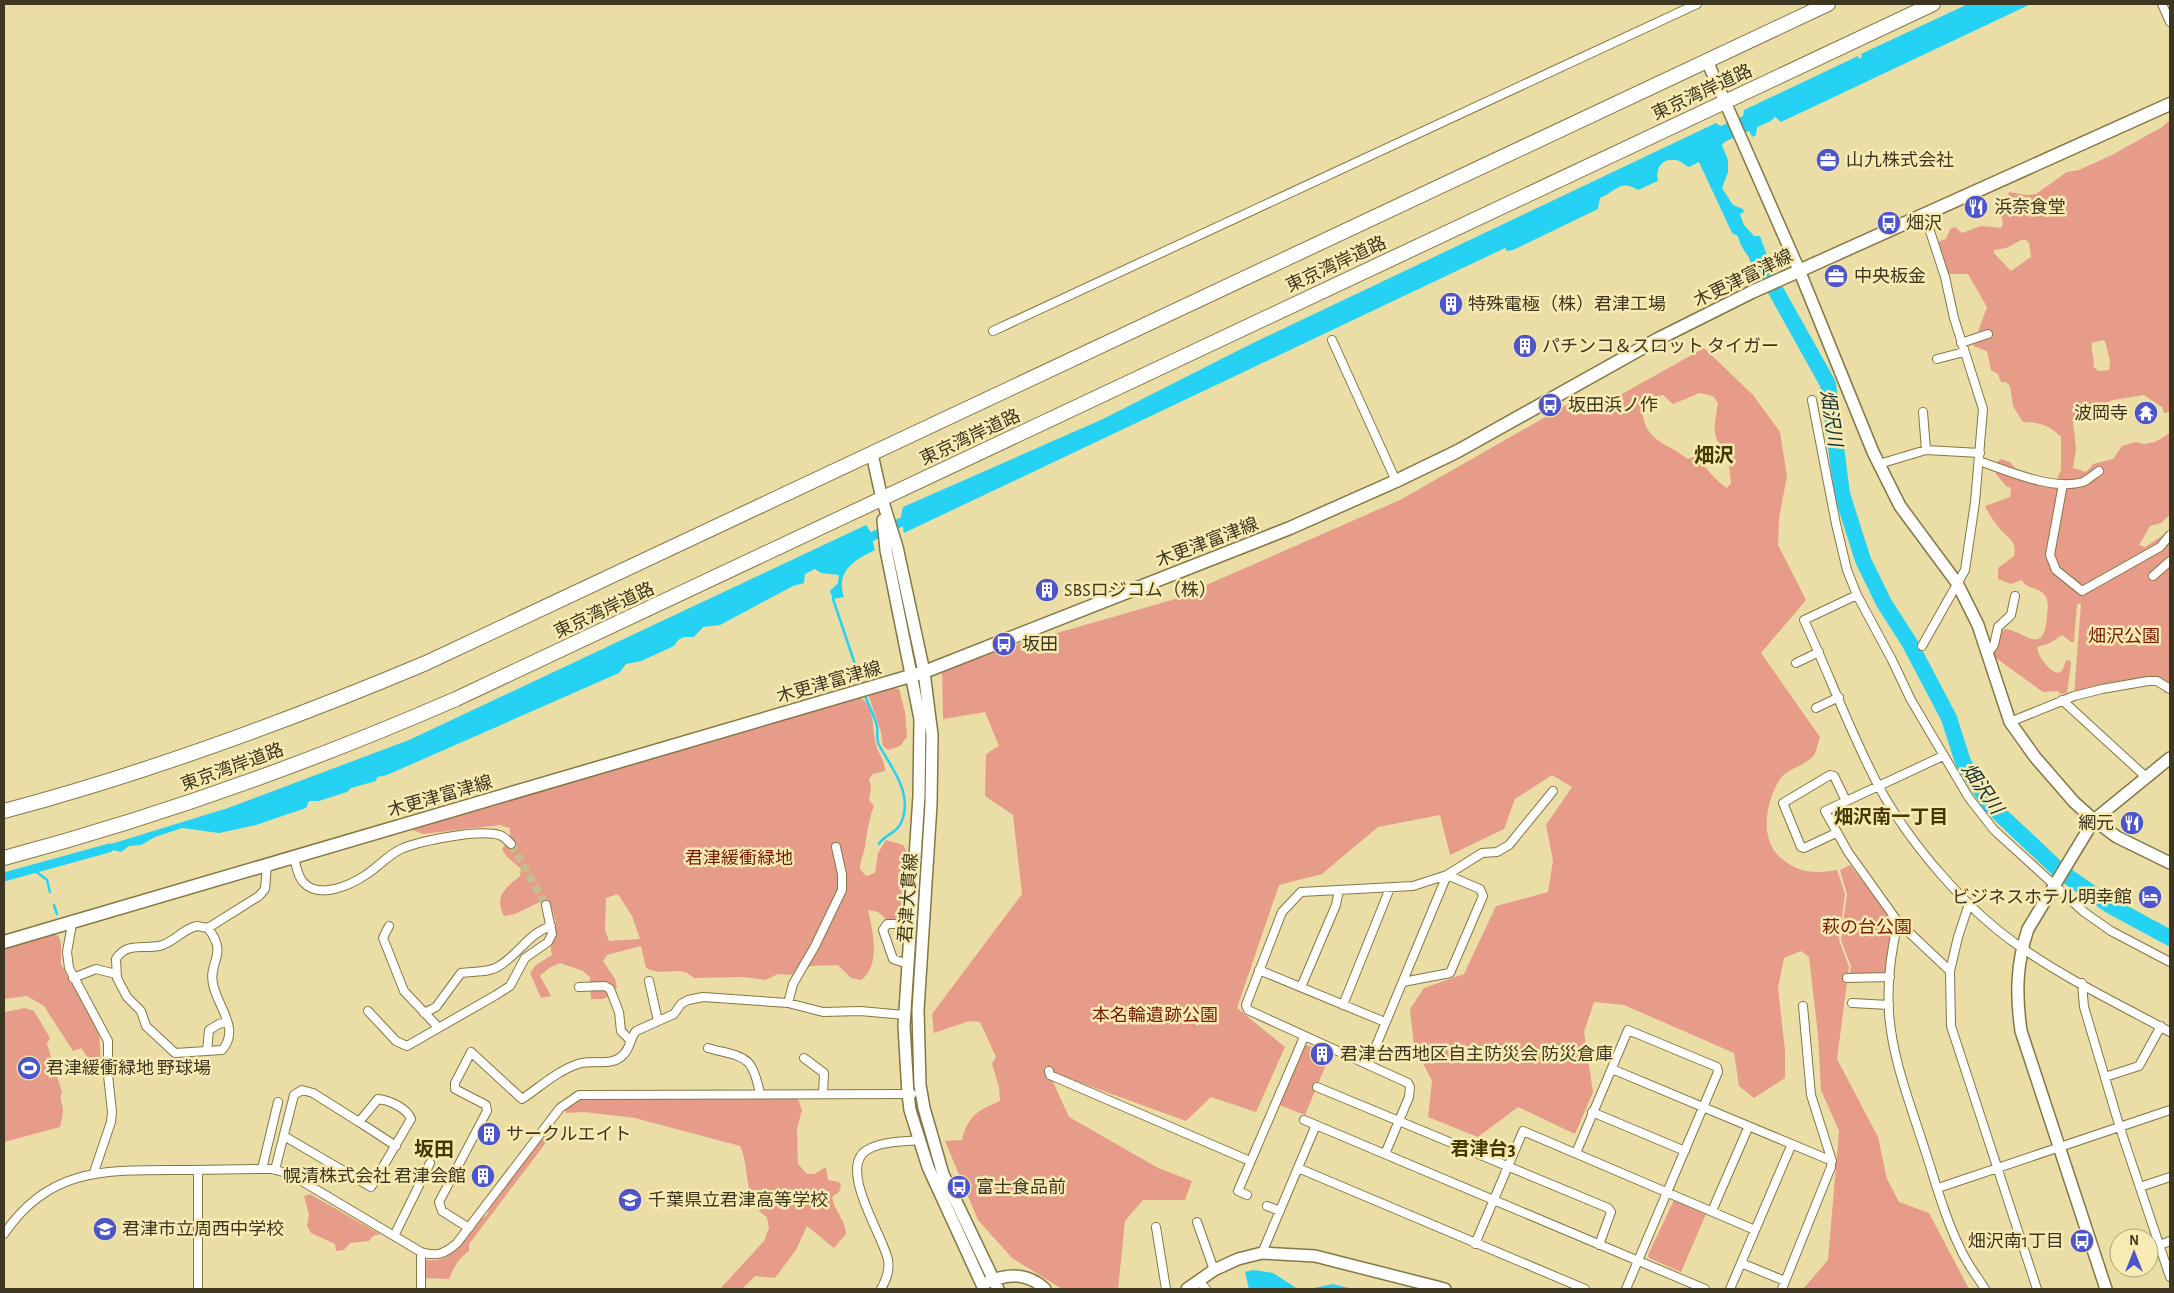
<svg xmlns="http://www.w3.org/2000/svg" width="2174" height="1293" font-family="'Alegreya Sans','Noto Sans JP',sans-serif">
	<style>
		.green { fill: #e69c89; fill-rule: evenodd }
		.water { fill: #26d2f3 }
		.lines { fill: none; stroke-linecap: round; stroke-linejoin: round }
		.stream { stroke: #26d2f3; stroke-width: 2.5 }
		.canal { stroke: #26d2f3; stroke-width: 9 }
		.river { stroke: #26d2f3; stroke-width: 16 }
		.street-tunnel { stroke: #c8bc8b; stroke-width: 8; stroke-dasharray: 8 4; stroke-linecap: butt }
		.street-casing { stroke: #857744; stroke-width: 10 }
		.secondary-casing { stroke: #857744; stroke-width: 14 }
		.primary-casing { stroke: #857744; stroke-width: 15 }
		.highway-casing { stroke: #857744; stroke-width: 16 }
		.street { stroke: #fff; stroke-width: 8 }
		.secondary { stroke: #fff; stroke-width: 11 }
		.primary { stroke: #fff; stroke-width: 12 }
		.highway { stroke: #fff; stroke-width: 14 }
		.labels { text-anchor: middle; stroke-width: 5; stroke-linejoin: round; paint-order: stroke }
		.street-label { font-size: 18px; fill: #3d3721; stroke: #f8eab3 }
		.poi-label { font-size: 18px; fill: #3d3721; stroke: #f8eab3; text-anchor: start }
		.park-label { font-size: 18px; fill: #781a00; stroke: #f8eab3 }
		.water-label { font-size: 19px; font-style: italic; fill: #173036; stroke: #f8eab3 }
		.neighbourhood-label { font-size: 19px; font-weight: bold; fill: #463900; stroke: #f8eab3 }
		.quarter-label { font-size: 20px; font-weight: bold; fill: #463900; stroke: #f8eab3 }
	</style>
	<rect width="100%" height="100%" fill="#ebdda6"/>
	<path class="green" d="M2170,120v292l-6,1 -2,-6 -18,-12 -31,5 -36,14 -4,7 3,28 -3,19 13,4 7,-8 20,-5 9,-13 14,-4 8,2 11,-2 15,-9v82l-9,8 -11,3 -11,19 6,2 20,-13 5,1v159l-5,-1 -3,-5 -14,-7 -74,15 7,-93 -4,1 -3,38h-3l-9,-7 -12,8 -13,4c2,11 10,21 20,26l5,-2 4,-10 4,-1 1,4 -4,29 -6,1 -4,-3 -14,1 -50,-36 6,-22 6,-5c19,1 39,30 42,-13 1,-7 2,-16 -3,-22 -7,-7 -18,-5 -22,-14l-11,4 -13,-5v-11l16,-12c3,-15 -5,-17 -14,-27 -5,-6 -12,-16 -15,-23l25,-9 1,-9 -5,-2 -10,-12 1,-12 4,-3 9,3 6,7 40,12 5,-11v-33c-10,-11 -22,-15 -38,-15l-10,-16 -3,-20 -4,-4h-5l-3,-8 -7,-4 -4,-19 -14,-5 14,-39 -19,-33h-19l-5,-3 -8,-29 10,-3 4,-10 5,-2 7,6 19,-7 20,2 2,-4 -2,-11 8,-21 18,3 9,-1 31,-22 12,-2 33,-15 50,-28zM2021,240h5l3,3 2,14 -20,14 -17,-18v-3l12,-2zM2102,340l3,1 5,20 -1,9 -10,1 -6,-4c3,-8 -3,-15 -1,-24z
		M1704,348l49,47 27,37 7,44 -8,42 -1,27 28,55 -45,53 59,84c-2,5 -3,13 -6,18 -8,11 -27,13 -34,24 -14,22 -21,60 0,78 17,16 35,17 57,13l8,24 -6,46 10,27 -12,92 41,78 9,42 12,23 30,11 40,76h-166l25,-29 11,-129 -18,-41 -3,-55 -9,-78 -8,-6 -17,7 -6,29 7,64v27l-31,20 -15,-12 -5,-33 -110,-48 -30,-3 -10,30 9,60 -18,42 -57,-27 -40,30 -50,-20 4,-36 -18,-36 -4,-36 14,-21 40,-14 32,-68 52,-14 5,-31 -7,-36 26,-38 -20,-12 -37,24 -11,30 -54,26 -10,-40 -62,12 -56,47 -43,11 -42,123 48,39 -29,65 -45,-15 -25,24 -138,-50 21,46 89,51 34,13 -7,19h-42l-18,21 -7,68h-56l-50,-31 -34,-38 -33,-79 17,-1c6,-24 16,-30 38,-39l-1,-14 -7,-23 4,-7 -16,-35 -11,-1 -35,12 -2,-19 90,-120 -9,-79 -28,-19 1,-42 13,-8 -14,-34 -42,7 -1,-53 230,-66 228,-100 175,-100 31,3zM1700,393l13,3 5,7c-2,16 -10,37 9,46l4,34 -4,5c-10,-5 -22,-22 -31,-32l-8,3c-25,-19 -46,-17 -46,-56l3,-5 18,-3 10,9z
		M893,688l6,1 6,23 2,25 -7,9 -12,4 -5,-4 -2,-14 -13,-38z
		M859,697c16,7 13,33 17,47 2,10 9,16 9,27l-12,3 -4,5 2,8 -2,13 5,6c-5,13 -7,26 -9,40 -1,9 -5,13 -5,23l6,7 9,-3 3,-20 8,-13 17,5 4,7 -6,68h-14l-9,-8 -10,-2c5,21 13,56 -7,70l-10,-2 -13,-13 -27,1 -21,9 -12,-1 -13,6 -22,-3 -49,1c-15,-15 -30,0 -48,-10l-5,-22 -34,9 -4,6 12,18 2,8c-8,12 -13,13 -26,12l-1,-22 -7,-6 -23,-8 -11,5 -9,8 11,20 -10,2 -11,-25 6,-8 16,-10c-3,-10 2,-14 3,-24 2,-8 -1,-16 -4,-24l-11,-5 -25,12 -11,2c-10,-19 1,-28 16,-40l1,-7 -14,-12 -5,-8 8,-11v-10l-10,-3 -77,9 -13,-5zM618,894l14,22 8,23 -31,2 -4,-11 1,-32z
		M1850,865l43,56 -8,53h-35l1,-8 -10,-26 6,-46 -7,-24z
		M54,933l5,4 2,7v20l38,68 2,34h-8l-12,-18 -8,3 -29,-45 -17,-10 -23,3v-52z
		M25,1008l9,3 16,27 -3,6 15,48c-3,7 0,10 1,17 0,6 -2,12 -3,18l-56,15v-130z
		M1307,1045l23,10 -25,60 -26,-10 24,-59z
		M597,1097h193l8,2 4,11 -5,19 1,35 9,10h7l12,-7 2,13 11,2 2,4 -2,6 -7,5c2,13 14,24 14,37l-12,14 -27,-22 -11,24 -21,28 -20,-2 -13,13h-22l44,-48 5,-13 -2,-11c-25,-15 -16,-48 -27,-71l-105,-28 -51,-6 -18,1v-7l13,-6z
		M549,1127h5v5l-85,112v7c-11,8 -15,16 -20,28l-25,-1 -2,-12 3,-6c5,0 12,1 16,-1 21,-6 29,-35 46,-44l3,-8z
		M310,1194l70,40 -7,2 -4,5 -19,2 -6,7 -8,1 -1,-7 -24,-11 -4,-7 2,-11 -5,-19z
		M1674,1200l32,14 -25,58 -32,-14 -1,-3z"/>
	<path class="water" d="M1968,4h63l-250,118 -6,-5 -18,10 -1,8 -4,2 -9,-20 1,-7 114,-54 1,3 3,-2 -1,-3z
		M1716,123l7,5 5,10 -6,7 6,15v12l-6,16 11,17 10,4 1,3 -4,2 4,11 10,11h6l13,36 -12,6c-5,-16 -20,-26 -23,-42l-6,-3 -33,-71 -10,5c-5,-2 -9,-7 -14,-7 -14,-2 -20,10 -17,21l-20,9c-18,-11 -21,1 -38,8l-2,11 -85,41 -6,1 -2,-3 -601,285 -3,-17 2,-9 200,-88 148,-75z
		M866,525l4,6 5,19c-19,9 -40,21 -31,47l-11,2 -3,-8 8,-8 1,-8 -18,-2 -6,-4 -10,5 -1,9 -11,3 -73,39 -17,2 -9,10h-10l-6,3 -4,6 -33,15 -15,3 -7,9 -232,102 -10,2 -1,4 -25,7 -4,4 -28,9h-10l-3,7 -50,17 -37,8 -37,-5 -27,9 -14,8 -12,1 -8,6 -8,-2 -13,4 -2,-6 130,-40 181,-68z
		M1253,1270l20,3 25,16h-49l-4,-17z
		M1333,1284l20,5h-44z"/>
	<g class="lines">
		<path class="stream" d="M834,596l-1,3 29,86
			M864,693c4,11 10,22 13,33 1,6 -1,13 2,19 13,24 35,49 22,78 -4,10 -17,12 -22,21
			M33,869l14,11 3,12
			M54,905l3,9"/>
		<path class="canal" d="M863,541l49,-24
			M4,877l105,-29"/>
		<path class="river" d="M1707,141l60,-27
			M1757,257l71,127 14,110 21,66 21,43 25,39 40,76 14,44 27,43 70,66 49,34 61,33"/>
		<path class="street-tunnel" d="M511,844l35,61"/>
		<g class="street-casing">
			<path id="street" d="M2162,4l8,18
				M993,331l704,-327
				M1332,340l64,141
				M1961,343l27,-9
				M1937,359l27,-7
				M1812,400l24,124 11,46 10,25 35,65 19,40 58,98 25,32 90,82 27,19 59,31
				M1923,412l3,38
				M1979,461c29,10 74,30 104,21 5,-2 11,-8 16,-11
				M1879,464l47,-14 54,3
				M2063,484l-13,71 6,15 26,21 78,-44 10,-12
				M2153,576l17,-15
				M1857,595l-53,25c25,54 46,112 74,165 31,58 90,127 144,163 46,32 99,57 148,84
				M1922,646l43,-76 10,-68 8,-93 -29,-91 -9,-41 -20,-61
				M1987,654l7,-9 4,-18 13,-12 4,-19
				M1796,663l23,-11
				M2062,700l84,77
				M1816,708l23,-11
				M2010,722l64,-26 28,-7 46,-8h9l13,8
				M1943,756l-118,55 23,41 50,70 52,49
				M1836,833l-32,15 -3,-1 -18,-44 47,-28 4,1 12,25
				M294,857c2,8 3,18 9,25 16,18 48,3 64,-8 11,-7 21,-19 34,-25 19,-8 77,-20 98,-14 5,1 8,5 12,9
				M1969,904l-11,33 -8,34 1,55 86,263
				M1898,922c-7,29 -11,61 -9,91 3,42 18,82 31,122 13,38 23,79 41,115 6,14 16,26 24,39
				M72,924l-5,28 2,16 39,73v34l4,37 -1,10 -17,50
				M197,926l11,2c21,28 0,32 5,56 4,22 28,45 9,66l-47,3 -29,-27 -5,-15 -14,-14 -10,-19 -1,-19c10,-17 27,-10 43,-13 15,-3 23,-17 38,-20z
				M389,926l-6,12 21,53 34,36
				M208,928l51,-32 6,-7 2,-24
				M908,964l-15,-5 -10,-29 4,-6h24
				M1259,970l126,52
				M73,978l23,-9 20,5
				M1847,978l43,-1
				M649,981l9,40
				M1403,982l47,-9 33,-77 -3,-7 -33,-14
				M2082,983l2,24 36,121 50,149
				M579,987l26,-1 5,3 9,23 2,19 9,9
				M1301,987l35,-82 3,-15
				M788,1003l5,-19 22,-38 27,-56v-16l-6,-27
				M1852,1003l37,2
				M1343,1005l47,-117
				M368,1011l28,30 11,5 89,-51 14,-9 15,-28 23,-16 4,-8 -6,-29
				M424,1013l12,-6 25,-34c12,-2 28,0 38,-7 20,-12 30,-33 52,-40
				M708,1048c36,10 44,5 52,46
				M207,1051l2,-21 10,-6 8,-2
				M804,1058l20,15 -1,21
				M1368,1065l79,-190
				M1612,1069l220,92
				M1049,1071l1,4 200,86
				M2105,1077l34,-11 22,-40
				M1317,1087l291,121 3,4 -12,33
				M1592,1112l93,39
				M1304,1120l401,169
				M359,1122l37,24
				M1576,1153l52,-123 89,37 1,5 -92,217
				M1385,1154l24,-57 1,-10 -2,-4 -160,-73 -2,-5 36,-93 19,-20 112,-6 34,-11 35,-22 15,-1 12,-7 44,-54
				M1298,1168l287,121
				M262,1169l16,-67
				M275,1170l19,-75 8,-5 11,3 46,29 19,-23c11,1 29,9 33,20l-40,68 -87,-51
				M2140,1187l30,-10
				M1938,1188l232,-78
				M1247,1195l-9,-4 66,-154
				M1267,1206l13,5
				M1712,1211l36,-83
				M1197,1222l17,48
				M1156,1227l10,62
				M469,1228l-27,-17 -3,-9 48,-91 -1,-6 -31,-16v-6l16,-31 51,47c18,-12 35,-28 56,-35 14,-5 34,3 45,-9 7,-6 7,-17 13,-24l38,-17 7,-10 7,-4 15,-3 85,6 35,9 37,-1 45,4
				M4,1234c44,-65 98,-64 169,-64 33,0 66,-1 99,-1l18,5 131,78c15,5 24,2 36,-9l103,-135 19,-13 333,-1
				M394,1236l36,-73
				M1475,1244l48,-113 232,99
				M2160,1245l10,-4
				M421,1252v37
				M1262,1253l54,-128
				M1741,1263l44,18
				M1199,1281l7,8
				M198,1289v-119
				M881,1289c5,-9 9,-18 7,-29 -4,-23 -51,-92 -21,-110 15,-9 36,-8 53,-10
				M1730,1289l61,-143
				M1782,1289l49,-122v-9l-20,-63 -8,-89"/>
		</g>
		<g class="secondary-casing">
			<path id="secondary" d="M1707,61l92,209 74,182 27,54 57,77 21,42 32,97 25,35 39,45 20,18 23,17 53,26
				M872,454l10,45 15,48 27,125 8,63 -1,69 -13,206 2,75 4,23 19,66 55,115
				M883,520l3,30 34,169 -1,77 -15,230 4,68 2,16 18,57 56,122
				M988,1282c21,-9 40,-9 57,7
				M1187,1289l27,-19 24,-11 24,-6 53,3 130,33
				M2106,1289l-85,-258c-5,-35 -5,-67 7,-102l66,-109 76,-62"/>
		</g>
		<g class="primary-casing">
			<path id="primary" d="M4,942l920,-270 366,-144 106,-47 62,-30 200,-112 94,-47 418,-188"/>
		</g>
		<g class="highway-casing">
			<path id="highway" d="M4,811c144,-38 284,-90 422,-148l1402,-659
				M4,858c154,-41 305,-95 452,-159l1477,-695"/>
		</g>
		<use href="#street" class="street"/>
		<use href="#secondary" class="secondary"/>
		<use href="#primary" class="primary"/>
		<use href="#highway" class="highway"/>
	</g>
	<defs>
		<g id="office-disc" transform="scale(1.25)"><circle r="9.5" fill="#4d55cb" stroke="#f8eab3"/><path d="M-6-3h4V-5.5h4V-3h4V5H-6ZM-1-4.5V-3h2v-1.5ZM-6 0V1H6V0Z" fill="#fff"/></g>
		<g id="restaurant-disc" transform="scale(1.25)"><circle r="9.5" fill="#4d55cb" stroke="#f8eab3"/><path d="M-5-6h1v4h1v-4h1v4h1v-4h1v5L-1.5 .5V6h-2V.5L-5-1ZM5-6V6H3V1.5H1.5Q1.5-4 5-6Z" fill="#fff"/></g>
		<g id="bus-disc" transform="scale(1.25)"><circle r="9.5" fill="#4d55cb" stroke="#f8eab3"/><path d="M-5-6H5V4H4V6H2V4H-2V6H-4V4H-5ZM-3.5-4V0h7V-4ZM-3.5 1.2v1.5H-2V1.2ZM2 1.2v1.5H3.5V1.2Z" fill="#fff"/></g>
		<g id="building-disc" transform="scale(1.25)"><circle r="9.5" fill="#4d55cb" stroke="#f8eab3"/><path d="M-4-6H4V6H1V3H-1V6H-4ZM-2.5-4.3h1.7v1.8h-1.7ZM.8-4.3h1.7v1.8H.8ZM-2.5-1h1.7V.8h-1.7ZM.8-1h1.7V.8H.8Z" fill="#fff"/></g>
		<g id="temple-disc" transform="scale(1.25)"><circle r="9.5" fill="#4d55cb" stroke="#f8eab3"/><path d="M0-6L5-2H3V0L6.5 2.5H4V6H1.5V3h-3V6H-4V2.5H-6.5L-3 0V-2H-5Z" fill="#fff"/></g>
		<g id="hotel-disc" transform="scale(1.25)"><circle r="9.5" fill="#4d55cb" stroke="#f8eab3"/><path d="M-6-4.5h1.5V1H6V5H4.5V3h-9V5H-6ZM-4 0a1.8 1.8 0 1 1 3.6 0ZM.5 0V-2.5h3Q6-2.5 6 0Z" fill="#fff"/></g>
		<g id="stadium-disc" transform="scale(1.25)"><circle r="9.5" fill="#4d55cb" stroke="#f8eab3"/><path d="M0-5a6.5 5 0 1 0 0 10a6.5 5 0 1 0 0-10ZM-3.5-1.8h7v3.6h-7Z" fill="#fff"/></g>
		<g id="school-disc" transform="scale(1.25)"><circle r="9.5" fill="#4d55cb" stroke="#f8eab3"/><path d="M0-5L7-2L0 1L-7-2ZM-4 1L0 2.5L4 1V4Q0 6-4 4Z" fill="#fff"/></g>
	</defs>
	<g fill-rule="evenodd">
		<use href="#office-disc" x="1828" y="160"/>
		<use href="#restaurant-disc" x="1976" y="207"/>
		<use href="#bus-disc" x="1889" y="223"/>
		<use href="#office-disc" x="1836" y="276"/>
		<use href="#building-disc" x="1451" y="304"/>
		<use href="#building-disc" x="1525" y="346"/>
		<use href="#bus-disc" x="1550" y="405"/>
		<use href="#temple-disc" x="2146" y="413"/>
		<use href="#building-disc" x="1047" y="590"/>
		<use href="#bus-disc" x="1004" y="644"/>
		<use href="#restaurant-disc" x="2132" y="823"/>
		<use href="#hotel-disc" x="2150" y="897"/>
		<use href="#building-disc" x="1322" y="1054"/>
		<use href="#stadium-disc" x="29" y="1068"/>
		<use href="#building-disc" x="489" y="1134"/>
		<use href="#building-disc" x="483" y="1176"/>
		<use href="#bus-disc" x="959" y="1187"/>
		<use href="#school-disc" x="630" y="1200"/>
		<use href="#school-disc" x="105" y="1229"/>
		<use href="#bus-disc" x="2082" y="1241"/>
	</g>
	<g class="labels">
		<g class="street-label">
			<text transform="translate(1702 92) rotate(-25)" y="6">東京湾岸道路</text>
			<text transform="translate(1336 264) rotate(-25)" y="6">東京湾岸道路</text>
			<text transform="translate(1743 278) rotate(-26)" y="6">木更津富津線</text>
			<text transform="translate(970 437) rotate(-25)" y="6">東京湾岸道路</text>
			<text transform="translate(1207 542) rotate(-21)" y="6">木更津富津線</text>
			<text transform="translate(604 610) rotate(-25)" y="6">東京湾岸道路</text>
			<text transform="translate(829 682) rotate(-16)" y="6">木更津富津線</text>
			<text transform="translate(232 767) rotate(-20)" y="6">東京湾岸道路</text>
			<text transform="translate(440 796) rotate(-16)" y="6">木更津富津線</text>
			<text transform="translate(908 898) rotate(-86)" y="6">君津大貫線</text>
		</g>
		<g class="poi-label">
			<text x="1846" y="166">山九株式会社</text>
			<text x="1994" y="213">浜奈食堂</text>
			<text x="1906" y="229">畑沢</text>
			<text x="1854" y="282">中央板金</text>
			<text x="1468" y="310">特殊電極（株）君津工場</text>
			<text x="1542" y="352">パチンコ＆スロット タイガー</text>
			<text x="1568" y="411">坂田浜ノ作</text>
			<text x="2128" y="419" text-anchor="end">波岡寺</text>
			<text x="1064" y="596">SBSロジコム（株）</text>
			<text x="1022" y="650">坂田</text>
			<text x="2114" y="829" text-anchor="end">網元</text>
			<text x="2132" y="903" text-anchor="end">ビジネスホテル明幸館</text>
			<text x="1340" y="1060">君津台西地区自主防災会 防災倉庫</text>
			<text x="46" y="1074">君津緩衝緑地 野球場</text>
			<text x="506" y="1140">サークルエイト</text>
			<text x="466" y="1182" text-anchor="end">幌清株式会社 君津会館</text>
			<text x="976" y="1193">富士食品前</text>
			<text x="648" y="1206">千葉県立君津高等学校</text>
			<text x="122" y="1235">君津市立周西中学校</text>
			<text x="2064" y="1247" text-anchor="end">畑沢南1丁目</text>
		</g>
		<g class="park-label">
			<text x="2124" y="642">畑沢公園</text>
			<text x="739" y="864">君津緩衝緑地</text>
			<text x="1867" y="933">萩の台公園</text>
			<text x="1155" y="1021">本名輪遺跡公園</text>
		</g>
		<g class="water-label">
			<text transform="translate(1832 418) rotate(81)" y="7">畑沢川</text>
			<text transform="translate(1983 788) rotate(55)" y="7">畑沢川</text>
		</g>
		<g class="neighbourhood-label">
			<text x="1891" y="823">畑沢南一丁目</text>
			<text x="1483" y="1155">君津台3</text>
		</g>
		<g class="quarter-label">
			<text x="1714" y="462">畑沢</text>
			<text x="434" y="1156">坂田</text>
		</g>
	</g>
	<rect width="2174" height="1293" fill="none" stroke="#3d3721" stroke-width="10"/>
	<g transform="translate(2134 1253)"><circle r="24" fill="#f8eab3" stroke="#ada279"/>
	<path d="M0-4L9 19L0 12L-9 19Z" fill="#4d55cb"/>
	<text y="-8" font-size="14" font-weight="bold" text-anchor="middle" fill="#3d3721">N</text>
	</g>
</svg>
